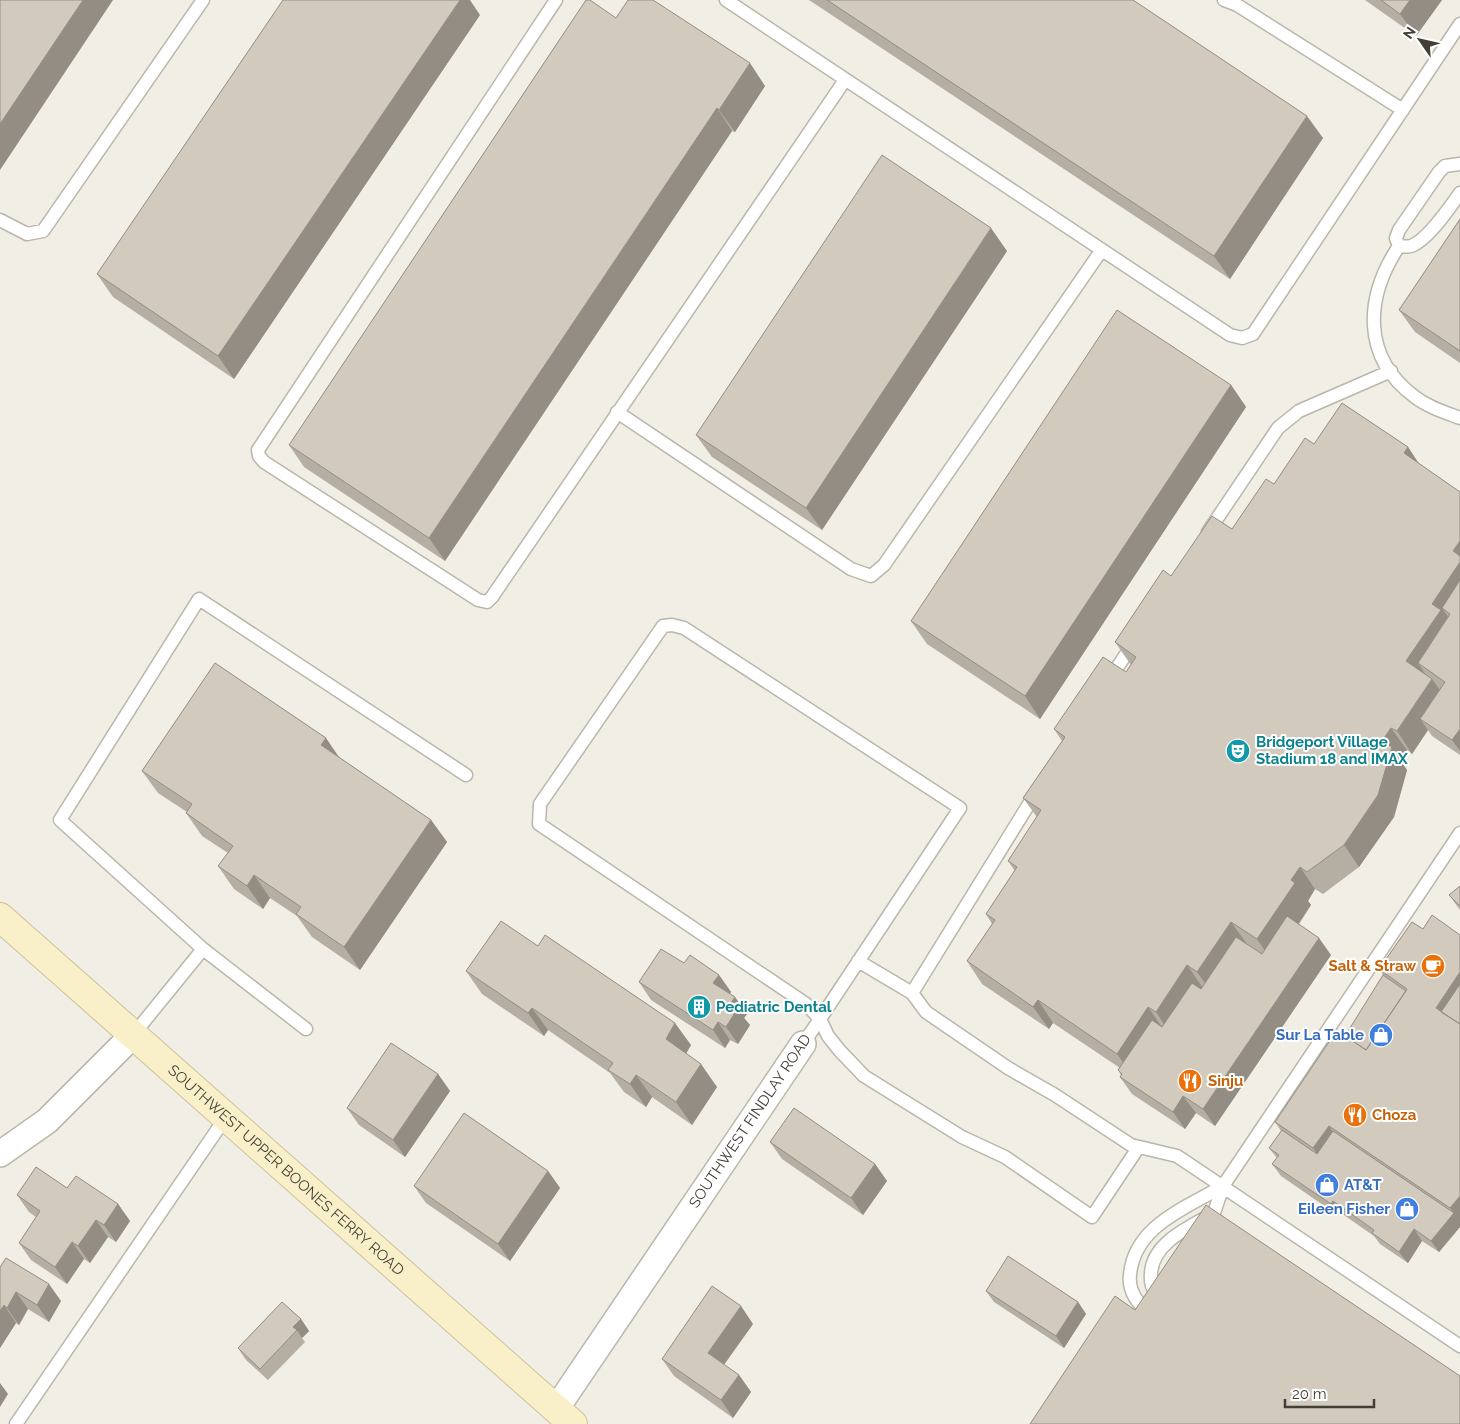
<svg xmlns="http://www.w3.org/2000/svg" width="1460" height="1424" font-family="Raleway,sans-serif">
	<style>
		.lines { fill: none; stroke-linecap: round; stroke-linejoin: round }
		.lane-casing { stroke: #bcb6aa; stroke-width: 15 }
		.street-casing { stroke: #bcb6aa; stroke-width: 28 }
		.secondary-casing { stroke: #cdc199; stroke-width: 30 }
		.lane { stroke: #fff; stroke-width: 12 }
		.street { stroke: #fff; stroke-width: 25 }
		.secondary { stroke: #f9efc8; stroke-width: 28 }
		.wall { fill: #b5aea3 }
		.shaded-wall { fill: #938d84 }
		.building { fill: #d2cabd; stroke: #938d84 }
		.labels { text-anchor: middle; stroke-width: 4; stroke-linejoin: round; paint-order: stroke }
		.culture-label { font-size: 15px; font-weight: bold; fill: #0d838f; stroke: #fff; text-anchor: start }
		.food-label { font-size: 15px; font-weight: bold; fill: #c56008; stroke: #fff; text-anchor: start }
		.shop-label { font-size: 15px; font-weight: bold; fill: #366cbe; stroke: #fff; text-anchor: end }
		.street-label { font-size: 15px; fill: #443f36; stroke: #fff }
	</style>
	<rect width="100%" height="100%" fill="#f1eee6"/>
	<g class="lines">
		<g class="lane-casing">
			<path id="lane" d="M556,0l-298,450 1,6 5,6 214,138 9,2 5,-5 353,-517
				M726,0l504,335 12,3 11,-4 207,-310
				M1224,0l13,5 166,105
				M0,220l27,14 16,-3 160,-231
				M1399,246c-34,51 -38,111 16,151 13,10 29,15 45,21
				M1399,246l-3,-8 3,-8 40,-58 6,-6 15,-2
				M1399,246c3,0 9,1 12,0 17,-6 39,-39 49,-53
				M617,412l234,157 20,7 13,-11 217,-314
				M1208,532l70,-104 21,-17 92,-40
				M1109,680l25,-38
				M203,949l103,80
				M858,961l54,32 14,19 82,56 47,27 76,50 46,11 283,190
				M912,993l125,-202
				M133,1035l70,-86 -143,-129 139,-221 267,176
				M803,1044l17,-25 140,-211 -276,-180 -12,-3 -9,1 -123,178 -1,20 267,180 14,15 8,17 12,15 24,25 98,61 43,20 87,60 46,-69
				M1161,1297c-9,-7 -11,-13 -10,-24 2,-31 39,-46 63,-60l9,-27 237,-353
				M1151,1314c-13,-9 -23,-23 -21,-39 4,-49 56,-67 93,-89
				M16,1424l210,-307"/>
		</g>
		<g class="street-casing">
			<path id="street" d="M0,1154l47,-33 86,-86
				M556,1409l247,-365"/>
		</g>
		<g class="secondary-casing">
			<g id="secondary">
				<path id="s1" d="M0,917l573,507"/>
			</g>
		</g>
		<use href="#lane" class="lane"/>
		<use href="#street" class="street"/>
		<use href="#secondary" class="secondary"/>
	</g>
	<path class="wall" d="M809,0h324l190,138 -93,141z
		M1365,0h77l-26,36z
		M480,15l-246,364 -121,-82 -16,-23z
		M616,18l149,68 -30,46 -3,-1 -287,430 -141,-94 -15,-22z
		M1460,219v144l-45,-31 -16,-22z
		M1007,251l-185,279 -110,-73 -16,-22z
		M1231,385l15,22 -206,312 -113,-75 -16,-23z
		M1314,444l94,3 11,17 41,28v263l-28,-19 -4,-6 -16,24 -5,-4 -7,10 7,10 -13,47 -35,50 -36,27 -8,-5 -7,12 3,4 -12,19 32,31 -116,171 -19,-13 -11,16 -53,-35 -12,-17 1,-2 -3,-5 2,-2 -67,-45 -4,6 -67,-45 -15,-23 25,-37 -6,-10 29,-43 -7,-10 29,-44 -14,-19 39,-57 -8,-12 72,-57 5,-7 -16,-23 56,-66 61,-47 42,-45z
		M340,758l91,62 16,22 -87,128 -48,-33 -15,-21 -27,-18 -7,11 -29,-20 -16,-23 10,-13 -26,-17 -16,-23 1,-1 -29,-19 -16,-22z
		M1460,886v24l-11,-15z
		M1423,929l37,6v292l-21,25 -17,-11 -14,22 -28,-19 -6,-8 -33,-23 -2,3 -58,-40 -9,-12 5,-6 -8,-10 12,-17 -6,-9 70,-86 38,-61 -4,-6z
		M538,946l153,99 -5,9 31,33 -25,38 -40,-28 -6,10 -22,-15 -14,-19 -62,-43 -4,6 -62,-42 -16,-23z
		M684,963l35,12 12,17 -1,2 17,20 -3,4 6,7 -12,19 -8,-4 -5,8 -74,-48 -12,-18z
		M438,1074l12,17 -45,66 -46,-32 -12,-17z
		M770,1142l105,22 12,17 -24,34 -81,-56z
		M548,1171l12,17 -50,73 -84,-58 -12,-17z
		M67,1188l51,16 12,17 -14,21 -8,-5 -18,26 -6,-4 -17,25 -36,-24 -12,-17 17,-26 -7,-5 -12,-17z
		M0,1267l61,34 -12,21 -21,-13 -9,16 -3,-2 -16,25z
		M986,1291l92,11 8,12 -22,34 -70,-46z
		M301,1319l8,12 -7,7 3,4 -37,38 -22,-20 -8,-12z
		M753,1324l-29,41 15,10 12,17 -18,26 -59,-42 -12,-17z"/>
	<path class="shaded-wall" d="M83,0h30l-113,170v-46z
		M460,0h10l10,15 -246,364 -16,-23z
		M1410,0h32l-26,36 -16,-22z
		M750,63l15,23 -30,46 -16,-22z
		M717,108l15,23 -287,430 -16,-23z
		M1307,116l16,22 -93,141 -16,-23z
		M991,228l16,23 -185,279 -16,-22z
		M1231,385l15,22 -206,312 -15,-23z
		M1408,447l15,23 -19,-17z
		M1460,541v20l-7,-10z
		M1460,562v45l-10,7 -8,-6 9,13 -33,42 9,14 -21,-16 26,-57z
		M1432,679l16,22 -28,18 8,11 -16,24 -15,-23z
		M1391,728l16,22 -7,10 7,10 -13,47 -35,50 -15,-22 38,-104z
		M1460,729v22l-8,-11z
		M326,738l15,22 -20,-15z
		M431,820l16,22 -87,128 -16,-23z
		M1300,867l15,22 -7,12 3,4 -38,57 -16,-23 34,-59z
		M254,875l16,23 -7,11 -16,-23z
		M1231,922l16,22 -34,50 -16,-22z
		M1319,938l12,17 -116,171 -12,-17z
		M1187,965l16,23 -32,47 -15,-23z
		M1460,972v35l-9,14 -15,-13z
		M719,975l12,17 -6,8 -12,-17z
		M735,997l12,17 -3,4 6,7 -12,19 -12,-17 4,-23z
		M1038,1000l15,23 -4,6 -16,-22z
		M1148,1007l16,23 -31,46 -16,-22z
		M532,1008l16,22 -4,6 -16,-23z
		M718,1022l12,18 -5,8 -12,-18z
		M675,1023l16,22 -10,17 -15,-23z
		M701,1064l16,23 -25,38 -16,-23z
		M438,1074l12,17 -45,66 -12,-17z
		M636,1075l16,22 -6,10 -16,-23z
		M1183,1096l13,17 -11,16 -12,-17z
		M1329,1126l12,17 -16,22 -12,-17z
		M875,1164l12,17 -24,34 -12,-17z
		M548,1171l12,17 -50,73 -12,-17z
		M1460,1196v26l-10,-14z
		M1333,1201l8,12 -2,3 -8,-12z
		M118,1204l12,17 -14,21 -12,-17z
		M1454,1213l6,9v5l-21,25 -8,-11z
		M96,1220l12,17 -18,26 -12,-17z
		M1414,1229l8,12 -14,22 -9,-11z
		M72,1242l12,17 -17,25 -12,-17z
		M49,1284l12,17 -12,21 -12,-17z
		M16,1292l12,17 -9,16 -12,-17z
		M1078,1302l8,12 -22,34 -8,-12z
		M4,1305l12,18 -16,25v-37z
		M741,1306l12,18 -33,46 -12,-17z
		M301,1319l8,12 -7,7 -5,-8 -4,-3z
		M739,1375l12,17 -18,26 -12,-18z
		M0,1383l8,11 -8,13z"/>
	<path class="building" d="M0,0h83l-83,124z
		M283,0h177l-242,356 -121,-82z
		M586,0h4l26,18 12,-18h25l97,63 -31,47 -2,-2 -288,430 -140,-93z
		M827,0h306l174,116 -93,140z
		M1381,0h29l-10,14z
		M882,155l109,73 -185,280 -110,-73z
		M1460,219v132l-61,-41z
		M1117,310l114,75 -206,311 -114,-75z
		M1342,403l66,44 -4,6 56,39v49l-7,10 7,5v6l-28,42 9,6 -35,51 26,18 -35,52 -6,-3 -9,13 10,6 -14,48 -34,50 -37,27 -7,-5 -9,13 4,3 -38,56 -26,-17 -34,50 -10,-7 -31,47 -8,-5 -31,47 -79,-54 -5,7 -66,-46 28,-41 -9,-6 31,-47 -9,-6 33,-51 -18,-12 42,-61 -11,-8 49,-72 23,15 10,-15 -21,-15 48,-72 8,6 41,-60 20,13 34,-50 8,5 31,-46 9,6z
		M1460,580v149l-8,11 -32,-21 25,-37 -27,-19 32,-49 -8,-6z
		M215,663l111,75 -5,7 110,75 -87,127 -48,-33 5,-7 -47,-32 -7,11 -29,-20 15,-20 -47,-33 6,-9 -50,-33z
		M1460,886v20l-11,-11z
		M1432,915l28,20v37l-24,36 24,16v172l-10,12 -121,-82 -16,22 -38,-26 62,-92 29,20 41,-61 -28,-20 33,-47 11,7z
		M1287,916l32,22 -116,171 -20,-13 -10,16 -53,-35 2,-3 -4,-4 34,-50 10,7 30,-44 9,6 35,-52 26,17z
		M501,921l37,25 7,-11 130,88 -9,16 35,25 -25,38 -40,-27 -6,9 -22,-14 5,-7 -81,-55 -4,5 -62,-42z
		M661,949l23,14 6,-8 29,20 -6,8 22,14 -5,7 8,4 -12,19 -8,-5 -5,8 -74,-48z
		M1383,975l23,16 -40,59 -21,-14z
		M1460,984v40l-19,-12z
		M391,1043l47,31 -45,66 -46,-32z
		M794,1108l81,56 -24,34 -81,-56z
		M464,1113l84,58 -50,73 -84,-58z
		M1282,1130l35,24 16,-23 121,82 -23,28 -17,-12 -15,23 -27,-19 2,-3 -41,-29 -2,3 -59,-40 7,-9 -10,-7z
		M36,1167l31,21 9,-12 42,28 -14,21 -8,-5 -18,26 -6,-4 -17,25 -36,-24 21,-32 -23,-16z
		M1206,1205l254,171v48h-430l85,-128 20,14z
		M1008,1256l70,46 -22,34 -70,-45z
		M6,1258l43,26 -12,21 -21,-13 -9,16 -3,-3 -4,6v-44z
		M712,1286l29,20 -33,47 31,22 -18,25 -59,-41z
		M282,1302l19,17 -8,8 4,3 -37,39 -22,-21z"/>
	<defs>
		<g id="theatre-disc" transform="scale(1.25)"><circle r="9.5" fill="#0f9aa8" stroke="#fff"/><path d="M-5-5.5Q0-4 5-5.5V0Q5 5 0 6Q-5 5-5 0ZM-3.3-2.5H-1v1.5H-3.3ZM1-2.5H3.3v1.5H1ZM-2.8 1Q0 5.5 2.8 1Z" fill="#fff"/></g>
		<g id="cafe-disc" transform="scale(1.25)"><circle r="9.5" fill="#e8710a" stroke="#fff"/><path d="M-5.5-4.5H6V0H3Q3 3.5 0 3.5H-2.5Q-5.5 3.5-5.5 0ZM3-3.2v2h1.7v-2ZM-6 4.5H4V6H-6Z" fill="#fff"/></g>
		<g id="building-disc" transform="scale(1.25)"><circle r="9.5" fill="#0f9aa8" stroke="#fff"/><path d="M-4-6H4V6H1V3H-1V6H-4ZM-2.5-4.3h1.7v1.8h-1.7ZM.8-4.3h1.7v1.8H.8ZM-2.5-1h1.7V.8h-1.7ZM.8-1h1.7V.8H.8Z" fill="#fff"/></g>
		<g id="shop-disc" transform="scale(1.25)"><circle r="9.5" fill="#3f7fe0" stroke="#fff"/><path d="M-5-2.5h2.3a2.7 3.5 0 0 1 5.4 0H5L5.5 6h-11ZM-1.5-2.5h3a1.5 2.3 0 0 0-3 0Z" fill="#fff"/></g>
		<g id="restaurant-disc" transform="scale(1.25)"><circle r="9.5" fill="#e8710a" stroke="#fff"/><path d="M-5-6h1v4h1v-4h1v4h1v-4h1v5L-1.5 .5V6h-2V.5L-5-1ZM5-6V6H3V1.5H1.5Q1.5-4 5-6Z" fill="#fff"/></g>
	</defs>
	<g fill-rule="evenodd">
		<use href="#theatre-disc" x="1238" y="751"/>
		<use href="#cafe-disc" x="1433" y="966"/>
		<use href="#building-disc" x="699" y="1007"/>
		<use href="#shop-disc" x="1381" y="1035"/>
		<use href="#restaurant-disc" x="1190" y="1081"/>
		<use href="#restaurant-disc" x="1355" y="1115"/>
		<use href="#shop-disc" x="1327" y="1185"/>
		<use href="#shop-disc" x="1407" y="1209"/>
	</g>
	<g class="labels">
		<g class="culture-label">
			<text x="1256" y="747">Bridgeport Village<tspan x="1256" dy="17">Stadium 18 and IMAX</tspan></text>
			<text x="716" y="1012">Pediatric Dental</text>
		</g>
		<g class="food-label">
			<text x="1416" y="971" text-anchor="end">Salt &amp; Straw</text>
			<text x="1208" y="1086">Sinju</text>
			<text x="1372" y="1120">Choza</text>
		</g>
		<g class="shop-label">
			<text x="1364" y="1040">Sur La Table</text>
			<text x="1344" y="1190" text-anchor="start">AT&amp;T</text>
			<text x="1390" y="1214">Eileen Fisher</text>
		</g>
		<g class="street-label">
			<text transform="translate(750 1121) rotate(-56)" y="5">SOUTHWEST FINDLAY ROAD</text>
			<text dy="5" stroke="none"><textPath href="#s1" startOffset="382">SOUTHWEST UPPER BOONES FERRY ROAD</textPath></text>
		</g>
	</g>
	<g transform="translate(1420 40) rotate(304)" stroke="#ffffff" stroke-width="4" paint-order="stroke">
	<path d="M0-4L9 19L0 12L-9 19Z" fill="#443f36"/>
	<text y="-8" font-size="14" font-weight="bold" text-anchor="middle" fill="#443f36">N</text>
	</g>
	<path d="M1285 1399v8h89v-8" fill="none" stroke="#443f36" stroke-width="2.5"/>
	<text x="1292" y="1399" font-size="15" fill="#443f36" stroke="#ffffff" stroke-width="4" paint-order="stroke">20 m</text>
</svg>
